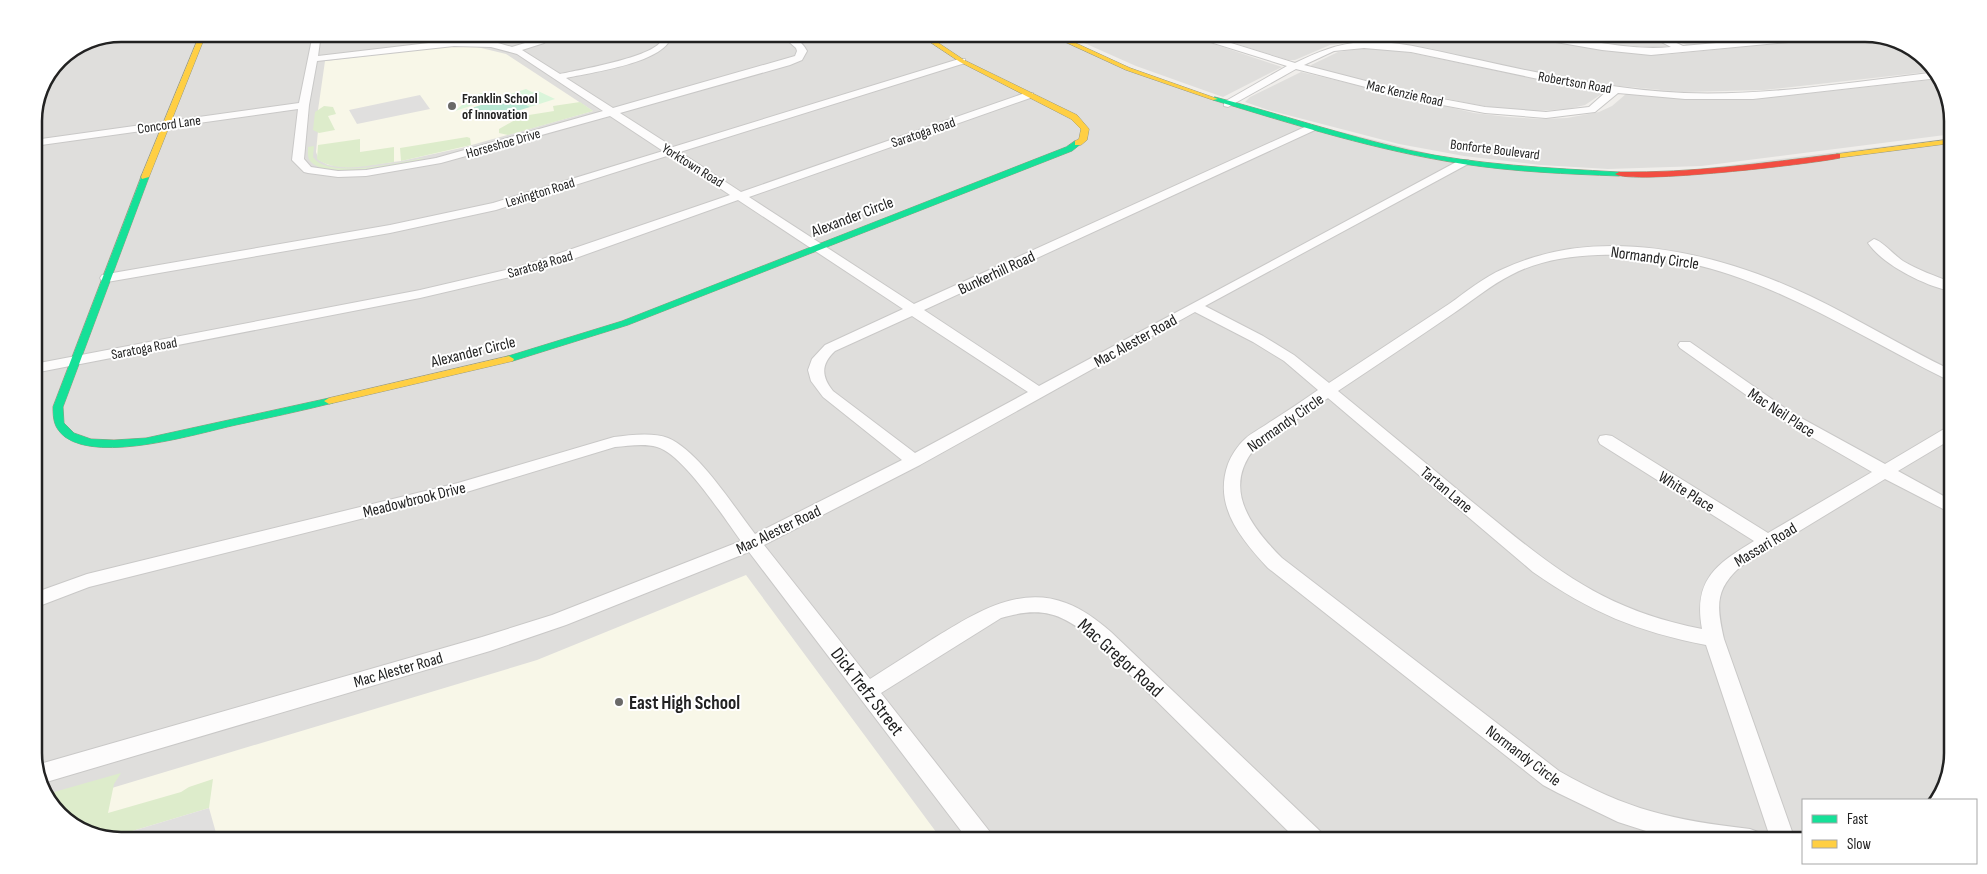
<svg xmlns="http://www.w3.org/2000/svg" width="1987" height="874" font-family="'Sofia Sans Condensed',sans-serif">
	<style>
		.residential { fill: #dfdedc }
		.education { fill: #f8f7e8 }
		.grass { fill: #ddeccb }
		.park { fill: #daf5da }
		.pitch { fill: #b7e6d2 }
		.parking { fill: #e0dfde }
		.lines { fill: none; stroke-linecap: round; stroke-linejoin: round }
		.street-casing { stroke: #c9c8c7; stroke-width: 2 }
		.fast-casing { stroke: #999a82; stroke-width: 1 }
		.slow-casing { stroke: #999a82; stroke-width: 1 }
		.jam-casing { stroke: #999a82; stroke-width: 1 }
		.street { fill: #fdfcfc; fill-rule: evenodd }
		.fast { fill: #16e098; fill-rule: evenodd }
		.slow { fill: #ffcf43; fill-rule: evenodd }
		.jam { fill: #f24e42; fill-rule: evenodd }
		.poi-dot { fill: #6a6968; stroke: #fff; stroke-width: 2 }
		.labels { text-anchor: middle; stroke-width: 4; stroke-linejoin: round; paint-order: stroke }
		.far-street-label { font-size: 14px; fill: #222; stroke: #fff }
		.far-poi-label { font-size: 14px; font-weight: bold; fill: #222; stroke: #fff; text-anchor: start }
		.street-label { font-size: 16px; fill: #222; stroke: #fff }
		.near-street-label { font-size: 19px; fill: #222; stroke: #fff }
		.near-poi-label { font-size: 19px; font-weight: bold; fill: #222; stroke: #fff; text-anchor: start }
		.rim { fill: none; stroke: #222; stroke-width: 2.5 }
	</style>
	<rect width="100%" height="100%" fill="#f0eeeb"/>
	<path class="residential" d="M121,34h935l38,20 134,50 236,58 184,13 305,-37 -6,648 -12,14h-132v40h-1682l-33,-6 -36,-28 -18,-47v-643l26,-57 28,-19z
		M1064,34h120l98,33 -59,30 -87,-31z
		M1206,34h307l91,17 58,4 200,-20 59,22 15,14 -172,19 -82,2 -93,-9 -172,-36 -38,-5h-24l-25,3 -35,15h-7z
		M1542,34h101l27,14h-29l-54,-5z
		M1660,34h94l9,4 -74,8z
		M1366,48l41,4 138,29 53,9 5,3 -18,12 -17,4 -32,2 -34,-2 -35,-6 -120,-27 -35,-9 -1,-2 27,-13z
		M1301,72l173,41 34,4 34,2 25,-1 32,-6 13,-6 14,-12 55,5 68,1 190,-21 14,37v18l-252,32 -93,3 -67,-4 -77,-9 -65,-12 -131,-34 -23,-8 5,-5z"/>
	<path class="education" d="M443,47h34l29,7 87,57 -132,37 -60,13 -48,6 -25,-2 -9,-5 -3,-8 4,-42h-2l7,-49z
		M746,575l196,265h-821l-33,-6 -36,-28 485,-146z"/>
	<path class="grass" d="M580,102l13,9 -85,24 -9,-2v-4l16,-9 -5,-2 44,-7 -1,-5z
		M324,106l9,1 3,7 -8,2 7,14 -16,3 -6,-3 2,-18z
		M467,137l3,1 1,7 -70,16 -1,-13z
		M360,139v13l34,-5v15c-24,3 -56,12 -77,-3l1,-14z
		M314,146l-1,11c15,23 88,5 111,1l-4,2c-23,4 -91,20 -109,2 -4,-4 -3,-9 -3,-15z
		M121,773l-7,11 -6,29 73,-21 8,-5 24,-8 -4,29 -100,30 -21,-4 -36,-28 -5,-12z"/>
	<path class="park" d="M526,89l6,3 6,-1 17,8 -25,8 -23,-12z
		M486,92l9,6 -40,13 7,-6v-7z"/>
	<path class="pitch" d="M510,96l20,11 -46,14 -19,-11z"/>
	<path class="parking" d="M420,95l10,14 -73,15 -8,-14z
		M209,808l9,32h-97l-12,-2z"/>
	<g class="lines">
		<g class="street-casing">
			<path id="street" d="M313,34h8l-3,22 136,-16 37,1 21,6 26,-8 10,-5h10l-14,9 -22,7 38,24c19,-4 93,-17 101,-33 1,-2 2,-5 2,-7h8c0,28 -82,39 -105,44l47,30 182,-52 2,-5 -1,-3 -16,-14c11,0 21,6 27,17l-5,9 -12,5 -170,48 53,34 286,-88h6v4l-285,89 61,40 284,-99h8v4l-284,100 165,107 393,-178h8l1,2 -1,2 -391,180 115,76 421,-226h8l2,2 -2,2 -263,142 58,30 31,19 35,28c40,-26 80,-53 120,-79 17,-12 35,-27 54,-35 96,-45 215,-17 307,27 48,23 93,51 141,74v10l-5,-1c-114,-56 -214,-130 -348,-124 -29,1 -61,6 -87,20 -20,10 -38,25 -57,38 -38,26 -77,52 -116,78 44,36 88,72 132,109 79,64 128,109 232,129 -9,-49 14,-65 52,-88l-154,-97 -2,-4 2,-4 6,-1 6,1 156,97 104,-61 -92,-53 -100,-71 -2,-3 2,-3h10l102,71 93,51 59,-35 6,-1v12l-52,31 51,28v13l-64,-33 -145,88c-26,23 -23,41 -16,72l71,201h-24l-65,-195c-68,-13 -116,-33 -173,-73l-205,-174c-17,12 -34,23 -51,35 -7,4 -17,9 -22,15 -34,41 -3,80 27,110l277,213c68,39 114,49 191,58l8,3 4,8h-88l-56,-18 -60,-29 -15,-8 -275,-217c-27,-29 -55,-62 -40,-104 3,-8 10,-19 17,-25 6,-6 15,-10 22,-15 17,-11 34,-22 51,-34l-34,-29 -31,-19 -58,-30 -275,153 -156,80 106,134c20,-13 41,-26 61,-39 40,-24 86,-56 135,-37 17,6 31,17 45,29l210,200 4,8h-28l-200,-198c-33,-27 -52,-37 -96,-24l-120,75 109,139 4,8h-26l-219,-288 -183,73 -76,26 -447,132 -6,-17 3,-2 442,-127 70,-22 189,-74c-17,-23 -58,-87 -84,-94 -13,-4 -29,-1 -42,0l-155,47 -371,93 -55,21v-15l53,-19 371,-91 156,-46c16,-2 39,-5 54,1 31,13 66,69 87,96l147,-74 -79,-63 -12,-16 -3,-11 4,-11 13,-14 78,-36 -165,-109 -165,59 -50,15 -103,24 -386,75v-9l386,-74 99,-23 211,-72 -60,-40 -174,55 -106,23 -283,49 -5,-1 -2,-3 2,-3 5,-1 283,-49 103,-22 170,-52 -53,-35 -169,47 -75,13 -28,1 -30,-4 -4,-1 -12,-12 6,-51 -264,37v-6l265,-37zM454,46l37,1 26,7 86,57 -167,47 -70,12 -28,1 -27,-4 -7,-8 5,-54 8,-44zM912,316l116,76 -113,61 -82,-62c-12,-15 -12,-27 2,-40z
				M1190,34h12l93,29c23,-11 41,-19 68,-21 38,-2 78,11 116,18 68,15 135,30 205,33 84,3 169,-11 253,-21l2,6 -186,21h-68l-67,-6 -23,19 -49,6 -61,-5 -69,-13 -120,-31 -68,38 -4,-1v-4l63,-36 -96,-30zM1364,48l47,4 170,36 26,3 -18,16 -43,5 -61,-5 -69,-13 -112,-29 30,-14z
				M1523,34c50,0 98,18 148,13l-25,-13h11l26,12 133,-12h30l-4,3 -191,18 -49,-5 -75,-13z
				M1871,35l32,8 11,9h-5l-37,-14z
				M1874,239c8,2 20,16 29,22 15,9 32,15 48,21v9c-26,-5 -68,-26 -83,-48z"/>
		</g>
		<g class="fast-casing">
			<path id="fast" d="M1215,97c65,17 128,38 193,53 70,15 141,18 211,22l4,2 -4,2c-52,-2 -104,-4 -156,-12 -85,-13 -168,-39 -250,-64l-1,-1z
				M1075,141l7,2 -10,8 -444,174 -115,36h-8l-1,-2 1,-2 117,-36 444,-174z
				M142,175l7,2 -86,230 1,16 10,10 17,6 23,1 32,-2 183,-40 4,1 1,2 -1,2c-32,8 -65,15 -97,22 -40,9 -135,38 -171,12 -11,-9 -12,-17 -12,-30z"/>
		</g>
		<g class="slow-casing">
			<path id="slow" d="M200,34h6l-57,143 -7,2 -1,-2z
				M918,34h7l39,26 113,55 12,14 -2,11 -6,5h-6v-4l4,-2 2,-10 -10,-10 -111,-57z
				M1048,34h8l74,34 88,31 -5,1 -87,-30z
				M69,54l1,1 -16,22 -3,1 11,-20z
				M1953,139v4l-116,15 -4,-2 4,-2z
				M509,356l5,3 -1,2 -184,43 -5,-3 5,-3z"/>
		</g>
		<g class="jam-casing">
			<path id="jam" d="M1837,154h3v4c-28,6 -209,27 -225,16l4,-2c73,1 145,-9 218,-18z"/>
		</g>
		<use href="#street" class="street"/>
		<use href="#fast" class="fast"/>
		<use href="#slow" class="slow"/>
		<use href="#jam" class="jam"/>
	</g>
	<g class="poi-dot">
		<circle cx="452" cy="106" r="5"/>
		<circle cx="619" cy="702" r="5"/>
	</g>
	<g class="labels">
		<g class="far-street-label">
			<text transform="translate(1575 82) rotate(10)" y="5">Robertson Road</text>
			<text transform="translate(1405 93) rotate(13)" y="5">Mac Kenzie Road</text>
			<text transform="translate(169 124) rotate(-8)" y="5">Concord Lane</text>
			<text transform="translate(923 132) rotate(-19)" y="5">Saratoga Road</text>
			<text transform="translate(503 143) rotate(-16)" y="5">Horseshoe Drive</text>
			<text transform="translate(1495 149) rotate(7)" y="5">Bonforte Boulevard</text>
			<text transform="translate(693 165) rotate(32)" y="5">Yorktown Road</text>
			<text transform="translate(540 192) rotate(-17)" y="5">Lexington Road</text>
			<text transform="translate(540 264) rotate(-16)" y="5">Saratoga Road</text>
			<text transform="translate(144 348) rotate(-11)" y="5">Saratoga Road</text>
		</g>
		<g class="far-poi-label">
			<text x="462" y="103">Franklin School<tspan x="462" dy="16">of Innovation</tspan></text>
		</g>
		<g class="street-label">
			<text transform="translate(852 216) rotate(-21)" y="6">Alexander Circle</text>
			<text transform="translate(1655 257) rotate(8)" y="6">Normandy Circle</text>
			<text transform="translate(996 272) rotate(-25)" y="6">Bunkerhill Road</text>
			<text transform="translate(1135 340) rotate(-29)" y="6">Mac Alester Road</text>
			<text transform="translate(473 351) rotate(-14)" y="6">Alexander Circle</text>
			<text transform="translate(1782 412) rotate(33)" y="6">Mac Neil Place</text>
			<text transform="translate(1285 422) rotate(-35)" y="6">Normandy Circle</text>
			<text transform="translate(1447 489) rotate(40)" y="6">Tartan Lane</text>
			<text transform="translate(1687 491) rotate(32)" y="6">White Place</text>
			<text transform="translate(414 499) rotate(-14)" y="6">Meadowbrook Drive</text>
			<text transform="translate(778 529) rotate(-26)" y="6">Mac Alester Road</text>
			<text transform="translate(1765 544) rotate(-31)" y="6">Massari Road</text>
			<text transform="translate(398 669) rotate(-16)" y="6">Mac Alester Road</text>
			<text transform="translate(1524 755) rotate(37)" y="6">Normandy Circle</text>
		</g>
		<g class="near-street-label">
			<text transform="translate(1121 657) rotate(42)" y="7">Mac Gregor Road</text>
			<text transform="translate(868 691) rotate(52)" y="7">Dick Trefz Street</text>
		</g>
		<g class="near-poi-label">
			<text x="629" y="709">East High School</text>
		</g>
	</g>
	<path d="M0 0H1987V874H0ZM121 42H1865A79 79 0 0 1 1944 121V753A79 79 0 0 1 1865 832H121A79 79 0 0 1 42 753V121A79 79 0 0 1 121 42Z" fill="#fff" fill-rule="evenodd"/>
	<path class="rim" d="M121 42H1865A79 79 0 0 1 1944 121V753A79 79 0 0 1 1865 832H121A79 79 0 0 1 42 753V121A79 79 0 0 1 121 42Z"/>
	<rect x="1802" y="799" width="175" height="65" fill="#ffffff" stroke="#a7a7a7"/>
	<rect x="1812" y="815" width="25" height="8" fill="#16e098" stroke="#a7a7a7"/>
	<text x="1847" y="824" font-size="15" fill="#222222">Fast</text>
	<rect x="1812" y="840" width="25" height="8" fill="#ffcf43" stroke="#a7a7a7"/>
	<text x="1847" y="849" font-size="15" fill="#222222">Slow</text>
</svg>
